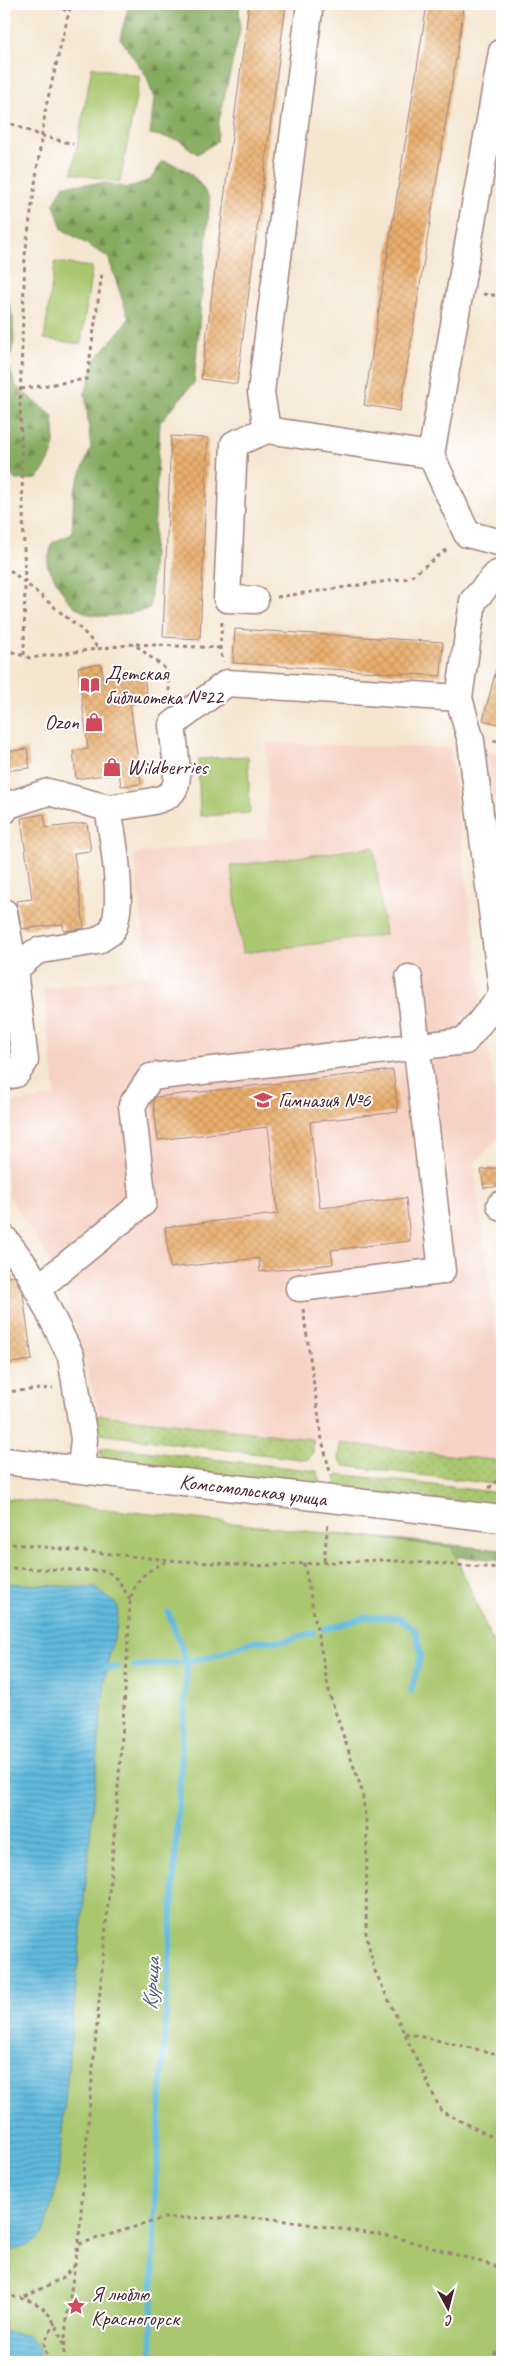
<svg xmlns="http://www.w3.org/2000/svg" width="506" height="2366" font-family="Caveat,sans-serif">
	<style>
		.built { fill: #f6d2c4 }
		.grass { fill: url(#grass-dots); stroke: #7a734c }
		.forest { fill: url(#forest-firs); stroke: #686646 }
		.park { fill: #a9c76e; stroke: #7a734c }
		.water { fill: url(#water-rules); stroke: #556c84 }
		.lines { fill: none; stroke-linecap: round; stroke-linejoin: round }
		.stream { stroke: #60bade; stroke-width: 6 }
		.building { fill: url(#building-cross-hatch) }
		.minor-casing { stroke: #a0827e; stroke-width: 29 }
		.path { stroke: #a0827e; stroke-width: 3; stroke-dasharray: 4 4; stroke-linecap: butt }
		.minor { stroke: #fff; stroke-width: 26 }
		.labels { text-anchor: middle; stroke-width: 4; stroke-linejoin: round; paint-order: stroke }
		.poi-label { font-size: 21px; fill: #4a1f2b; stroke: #fff; text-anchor: start }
		.street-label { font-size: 21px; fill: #4a1f2b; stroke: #fff }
		.water-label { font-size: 22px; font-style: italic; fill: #535d73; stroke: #fff }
	</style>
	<defs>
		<pattern id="grass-dots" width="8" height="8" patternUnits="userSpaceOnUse" patternTransform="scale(1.25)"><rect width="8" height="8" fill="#a9c76e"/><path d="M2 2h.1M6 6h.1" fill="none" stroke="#93aa5f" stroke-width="1.8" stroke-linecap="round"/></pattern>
		<pattern id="forest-firs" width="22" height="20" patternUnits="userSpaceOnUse" patternTransform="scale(1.25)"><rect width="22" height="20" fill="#86ac61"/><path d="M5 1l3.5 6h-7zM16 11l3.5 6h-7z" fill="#708b50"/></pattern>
		<pattern id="water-rules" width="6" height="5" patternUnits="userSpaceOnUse" patternTransform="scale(1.25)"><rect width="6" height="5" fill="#60bade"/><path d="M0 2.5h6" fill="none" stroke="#5197b4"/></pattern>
		<pattern id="building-cross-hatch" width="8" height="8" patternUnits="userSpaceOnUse" patternTransform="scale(1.25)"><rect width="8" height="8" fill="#e9ae6c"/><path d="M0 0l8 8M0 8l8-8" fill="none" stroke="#c9955e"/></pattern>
	</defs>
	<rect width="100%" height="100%" fill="#fff"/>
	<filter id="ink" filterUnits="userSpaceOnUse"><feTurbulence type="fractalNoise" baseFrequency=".02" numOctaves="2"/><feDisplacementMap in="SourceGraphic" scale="10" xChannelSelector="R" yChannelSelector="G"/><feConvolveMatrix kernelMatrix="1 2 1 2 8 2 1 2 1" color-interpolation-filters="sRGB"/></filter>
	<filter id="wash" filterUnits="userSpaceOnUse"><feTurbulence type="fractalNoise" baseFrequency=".0096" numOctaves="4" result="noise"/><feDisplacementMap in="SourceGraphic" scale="20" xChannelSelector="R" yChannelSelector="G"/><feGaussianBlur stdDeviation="1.12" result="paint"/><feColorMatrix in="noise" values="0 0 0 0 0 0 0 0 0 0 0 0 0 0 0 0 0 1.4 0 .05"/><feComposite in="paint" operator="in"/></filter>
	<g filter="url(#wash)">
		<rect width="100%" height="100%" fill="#f5e6d0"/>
		<path class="built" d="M267,743l182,5 51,388 -26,28 28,215v82l-402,-46 -37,-133 -54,-86 -5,-38v-54l52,-8 -13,-107 106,-15 -15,-120 134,-16z
			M502,752v114l-14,-113z"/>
		<path class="grass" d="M100,1415l213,24v13l-5,8 -203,-25 -10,-4 -5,-11z
			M341,1443l161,18v24l-157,-19 -6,-6z
			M110,1447l207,24 4,11 -3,4 -207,-24 -8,-3 -4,-9z
			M338,1474l164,19v14l-163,-19 -4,-3z"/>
		<path class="forest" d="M129,4h110l1,26 -21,90 -2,22 -20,12 -18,-14 -29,-6 4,-35 -7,-22 -27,-39z
			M163,161c27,8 32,15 47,38l-16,184 -34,39 -10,187c-25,5 -57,15 -78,-5 -10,-9 -17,-27 -25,-39l5,-22 20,-9 2,-43 17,-43 -6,-56 11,-33 33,-40 -21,-62 -46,-28 -8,-25 10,-19 43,-2 20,5 23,-8z
			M4,285l9,33 1,24 -6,23 8,21 37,30c3,29 2,40 -16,63l-22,1 -11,-16z
			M333,1533l169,17v10l-165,-12 -3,-7z"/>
		<path class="park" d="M92,67l48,9 -20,106 -48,-9z
			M55,262l37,5 -11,77 -37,-5z
			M248,756l2,57 -50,3 -2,-57z
			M374,847l11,88 -143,18 -11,-87z
			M4,1498l448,49 41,96 9,37v682h-498z"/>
		<path class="water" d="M4,1583l92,5 22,18 -2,24 -10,38 -49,517 -14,49 -11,10 -26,9h-2z
			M4,2331l25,5 9,11 3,15h-37z"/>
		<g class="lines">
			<path class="stream" d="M324,1629l42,-12 32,1 18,13 5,24 -10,36
				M134,1666l53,-4 30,-7 37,-14h31l28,-8
				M106,1668l11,-1
				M151,2362l4,-168 32,-532 -19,-50"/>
		</g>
		<g id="blocks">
			<path class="building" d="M249,4h37l-49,380 -36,-5z
				M427,4l37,4 -64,403 -36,-6z
				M171,436l37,2 -8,201 -37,-2z
				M235,629l208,13 -2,34 -208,-13z
				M101,664l2,14 41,-6 3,28 -17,2 11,82 -20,2 -2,-13 -43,6 -3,-28 15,-2 -10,-82z
				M496,670h6v55l-19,-5z
				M27,749l3,19 -26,3v-19z
				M44,814l2,14 41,-5 4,28 -17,2 10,75 -20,3 -1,-7 -41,5 -6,-28 16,-2 -11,-81z
				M393,1070l5,42 -88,10 10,86 86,-10 4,43 -79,9 2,14 -73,8 -1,-14 -89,10 -5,-41 113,-13 -10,-87 -110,13 -5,-40 3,-3z
				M502,1167v19l-18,2 -3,-18z
				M14,1276l9,18 9,66 -28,4v-86z"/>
		</g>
	</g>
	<g filter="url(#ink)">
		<use href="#blocks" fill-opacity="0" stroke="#a0827e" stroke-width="1"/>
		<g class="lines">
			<g class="minor-casing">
				<path id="minor" d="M310,4l-49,388 6,38 164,25 36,79 35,9
					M431,455l71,-403
					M255,600l-28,-1 7,-155 33,-14
					M459,698l12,43 31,250
					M4,811l2,-5 42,-14 60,16
					M4,912l10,58
					M4,1077l12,-3 9,-13 -11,-91 20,-17 7,-3 56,-9 14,-9c15,-24 2,-95 -3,-124 78,-11 73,-6 64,-83l55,-42 232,15 14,-97 24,-27 5,-1
					M500,1205l2,3
					M4,1238l24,32 43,86 13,83 -3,31
					M299,1288l143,-17 -33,-293
					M37,1289l106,-86 -11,-98 19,-28 314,-36 37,-46
					M4,1461l498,58"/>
			</g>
			<path class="path" d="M56,4l12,8
				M4,121l38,15 31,8
				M483,294l19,2
				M21,389l66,-10 15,-106
				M4,565l79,66 16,18
				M277,597l132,-19 40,-30
				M222,622l-2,26 3,14
				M136,644l84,4
				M4,649l26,9 104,-14 33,26 3,27
				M24,655l1,-71 -5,-181 5,-148 21,-149 25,-102
				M493,741l9,-1
				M303,1309l19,131 9,36
				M4,1392l49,-4
				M489,1488l13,-11
				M4,1543l165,17 85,6 126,-6 122,8
				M324,1561l4,-39
				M304,1563l26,133 32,95 5,39 -1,103 8,36 67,142 61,31
				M4,1568l101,3c13,5 18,17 25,29
				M405,2033l97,22
				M79,2244l85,-26h102l129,19 107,31
				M4,2296c37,2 49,16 60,51
				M25,2297l39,-20 11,-13
				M48,2362l-4,-19 11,-20
				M64,2362c0,-49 14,-99 17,-149 15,-204 40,-408 49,-613 6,-23 18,-30 39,-40
				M490,2362l12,-21"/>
			<use href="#minor" class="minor"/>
		</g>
	</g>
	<defs>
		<g id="library-bare" transform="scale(1.5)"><path d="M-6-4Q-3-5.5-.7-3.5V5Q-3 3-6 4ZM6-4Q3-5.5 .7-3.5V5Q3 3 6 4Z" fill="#d1495b" stroke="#fff" stroke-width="2.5" paint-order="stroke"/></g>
		<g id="shop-bare" transform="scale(1.5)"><path d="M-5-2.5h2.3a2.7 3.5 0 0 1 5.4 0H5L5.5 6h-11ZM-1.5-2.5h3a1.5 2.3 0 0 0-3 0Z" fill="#d1495b" stroke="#fff" stroke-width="2.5" paint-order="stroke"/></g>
		<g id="school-bare" transform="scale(1.5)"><path d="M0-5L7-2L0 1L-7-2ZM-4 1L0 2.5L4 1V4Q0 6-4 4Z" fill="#d1495b" stroke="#fff" stroke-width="2.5" paint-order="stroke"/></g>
		<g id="sight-bare" transform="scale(1.5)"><path d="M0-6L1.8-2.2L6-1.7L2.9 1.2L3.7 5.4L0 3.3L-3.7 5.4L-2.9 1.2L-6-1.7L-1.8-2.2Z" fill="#d1495b" stroke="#fff" stroke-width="2.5" paint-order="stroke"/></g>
	</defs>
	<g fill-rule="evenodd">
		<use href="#library-bare" x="90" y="685"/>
		<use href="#shop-bare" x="94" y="722"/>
		<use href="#shop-bare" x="112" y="767"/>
		<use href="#school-bare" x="263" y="1100"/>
		<use href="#sight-bare" x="76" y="2306"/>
	</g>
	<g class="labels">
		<g class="poi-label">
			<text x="105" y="680">Детская<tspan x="105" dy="24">библиотека №22</tspan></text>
			<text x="79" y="729" text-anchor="end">Ozon</text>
			<text x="127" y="774">Wildberries</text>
			<text x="278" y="1107">Гимназия №6</text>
			<text x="91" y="2301">Я люблю<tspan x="91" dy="24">Красногорск</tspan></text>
		</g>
		<g class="street-label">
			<text transform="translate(253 1490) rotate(7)" y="7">Комсомольская улица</text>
		</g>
		<g class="water-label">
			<text transform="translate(150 1984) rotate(-87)" y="8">Курица</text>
		</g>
	</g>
	<rect width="506" height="2366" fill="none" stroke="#fff" stroke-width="20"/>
	<g transform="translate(448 2308) rotate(173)" stroke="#ffffff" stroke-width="4" paint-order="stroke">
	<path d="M0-4L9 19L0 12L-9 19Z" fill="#4a1f2b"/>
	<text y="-8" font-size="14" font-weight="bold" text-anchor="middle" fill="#4a1f2b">С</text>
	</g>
</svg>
